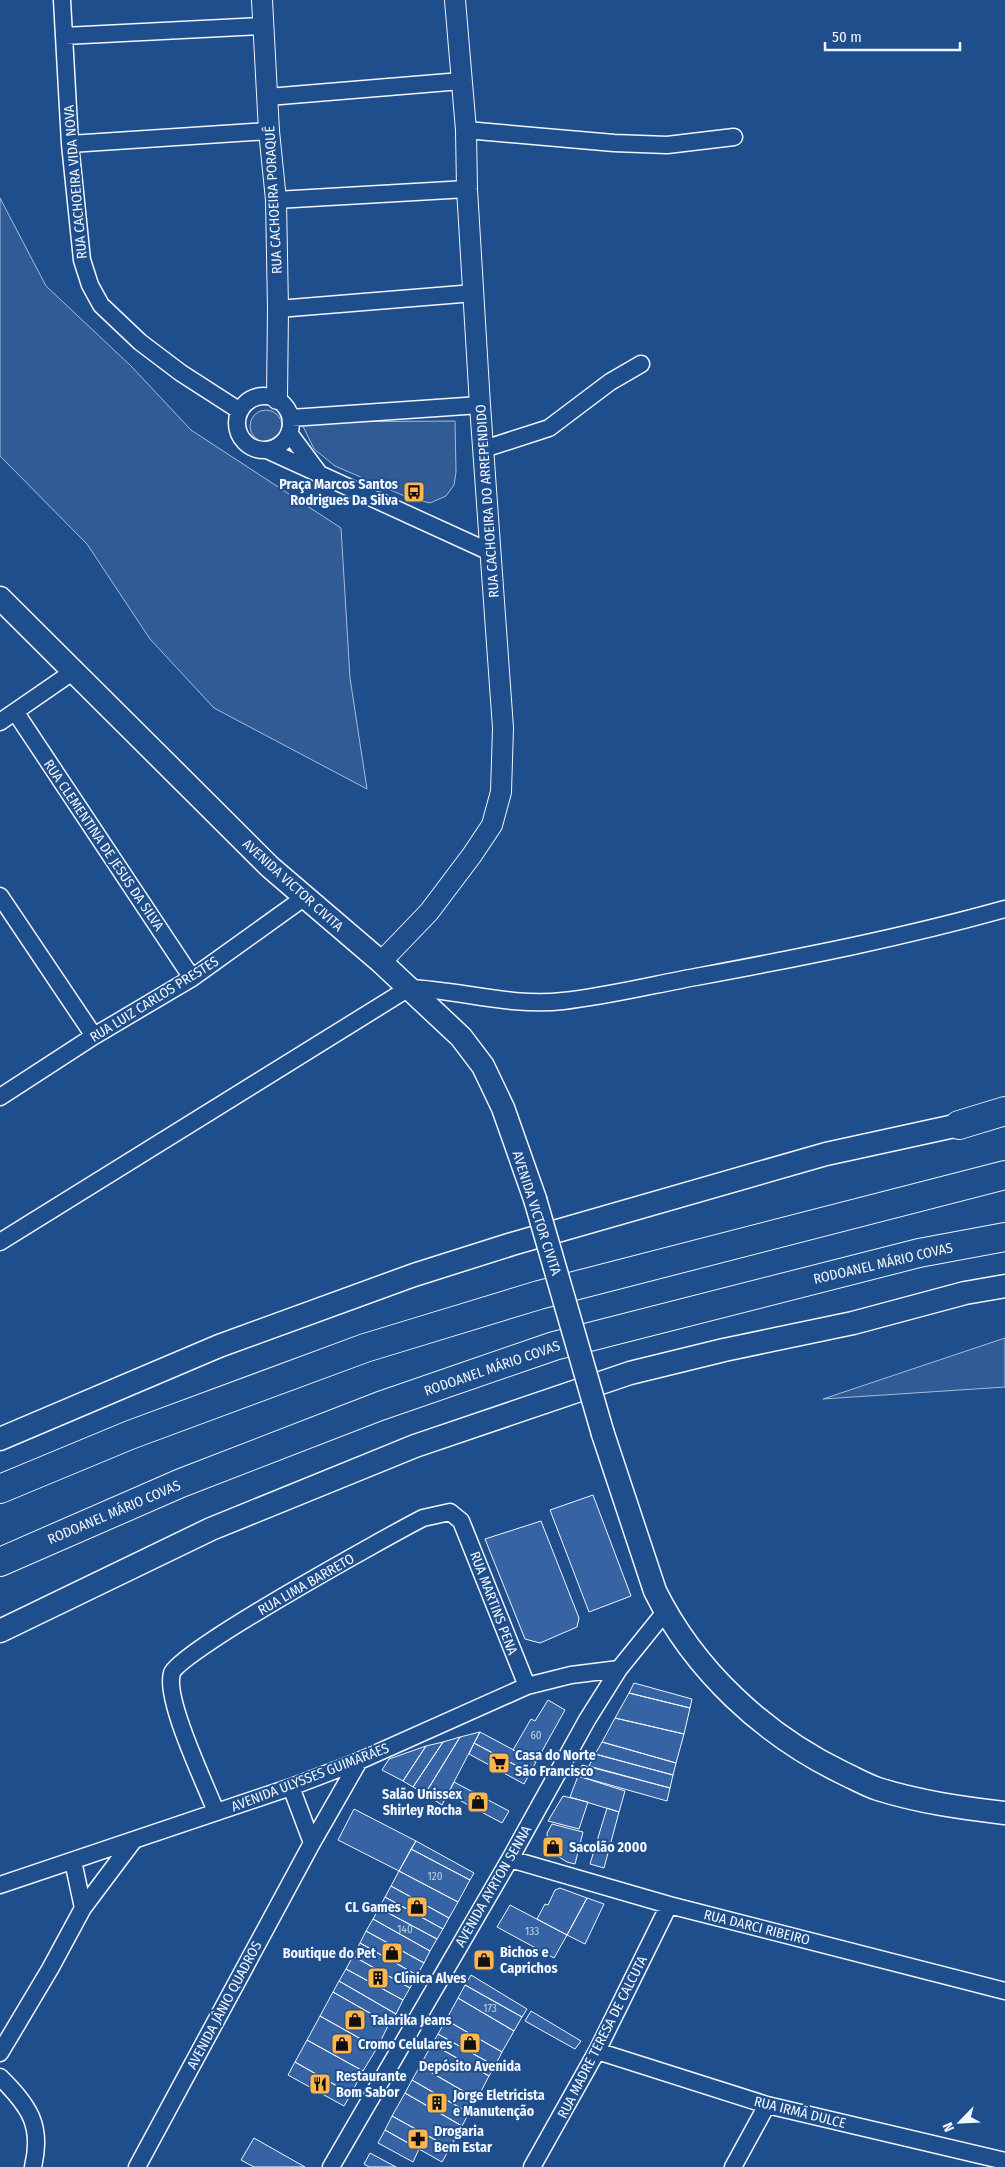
<svg xmlns="http://www.w3.org/2000/svg" width="1005" height="2167" font-family="'Fira Sans Condensed',sans-serif">
	<style>
		.built { fill: #305b95; stroke: #a8bbd7 }
		.building { fill: #3563a3; stroke: #f2f6ff }
		.lines { fill: none; stroke-linecap: round; stroke-linejoin: round }
		.minor-casing { stroke: #f2f6ff; stroke-width: 19 }
		.tertiary-casing { stroke: #f2f6ff; stroke-width: 22 }
		.secondary-casing { stroke: #f2f6ff; stroke-width: 25 }
		.motorway-casing { stroke: #f2f6ff; stroke-width: 30 }
		.minor { stroke: #1f4e8c; stroke-width: 16 }
		.tertiary { stroke: #1f4e8c; stroke-width: 20 }
		.secondary { stroke: #1f4e8c; stroke-width: 22 }
		.motorway { stroke: #1f4e8c; stroke-width: 28 }
		.secondary-bridge-casing { stroke: #f2f6ff; stroke-width: 25; stroke-linecap: butt }
		.secondary-bridge { stroke: #1f4e8c; stroke-width: 22 }
		.labels { text-anchor: middle; stroke-width: 4; stroke-linejoin: round; paint-order: stroke }
		.number-label { font-size: 11px; fill: #c3d1e8 }
		.street-label { font-size: 14px; fill: #f2f6ff; stroke: #1f4e8c }
		.poi-label { font-size: 14px; font-weight: bold; fill: #f2f6ff; stroke: #1f4e8c; text-anchor: start }
	</style>
	<rect width="100%" height="100%" fill="#1f4e8c"/>
	<path class="built" d="M0,198l46,88 85,80 60,64 150,98 9,150 17,111 -153,-81 -64,-69 -63,-95 -87,-88z
		M250 426a16 16 0 1 1 32 0a16 16 0 1 1-32 0Z
		M455,421l1,51 -2,13 -8,11 -16,7 -21,-5 -74,-32 -21,-17 -13,-27z
		M1005,1338v49l-182,12z"/>
	<path class="building" d="M593,1495l38,101 -42,16 -39,-102z
		M541,1521l38,97 -2,9 -37,16 -15,-4 -40,-100z
		M634,1683l58,16 -2,9 -61,-15z
		M629,1693l61,15 -6,26 -69,-16z
		M548,1700l17,10 -29,52 -23,-12 18,-31 4,2z
		M615,1718l69,16 -8,29 -74,-21z
		M480,1732l56,30 -6,11 -56,-30z
		M480,1732l-38,73 -17,-11 35,-57z
		M460,1737l-35,57 -12,-7 30,-45z
		M443,1742l-30,45 -10,-6 23,-35z
		M602,1742l74,21 -3,12 -78,-21z
		M474,1743l56,30 -6,11 -55,-30z
		M426,1746l-23,35 -21,-11 7,-11z
		M595,1754l78,21 -3,13 -81,-22z
		M582,1765l88,23 -3,13 -89,-25z
		M578,1776l47,15 -6,21 -49,-15z
		M454,1782l55,29 -7,12 -54,-29z
		M563,1796l25,6 -9,27 -31,-8z
		M607,1808l12,4 -15,56 -14,-4z
		M354,1809l62,32 -17,30 -61,-31z
		M552,1824l31,8 -8,32 -8,-2 -16,-10 -3,-7 -1,-12z
		M416,1841l58,32 -4,7 -59,-31z
		M411,1849l59,31 -12,22 -59,-31z
		M399,1871l59,31 -9,16 -58,-32z
		M391,1886l58,32 -6,11 -58,-32z
		M560,1888l27,10 -20,37 -30,-16 8,-15 3,1 7,-15z
		M385,1897l58,32 -6,10 -58,-31z
		M587,1898l17,6 -19,40 -18,-9z
		M510,1905l57,30 -13,23 -57,-31z
		M379,1908l58,31 -7,12 -57,-32z
		M373,1919l57,32 -6,12 -58,-32z
		M366,1931l58,32 -7,12 -57,-32z
		M360,1943l57,32 -7,13 -57,-32z
		M353,1956l57,32 -7,12 -57,-31z
		M346,1969l57,31 -7,14 -57,-33z
		M471,1975l56,34 -5,8 -57,-32z
		M339,1981l57,33 -7,10 -56,-32z
		M465,1985l57,32 -8,14 -56,-33z
		M333,1992l56,32 -12,24 -57,-32z
		M458,1998l56,33 -12,21 -56,-32z
		M531,2011l50,30 -6,8 -50,-28z
		M320,2016l57,32 -14,23 -56,-31z
		M446,2020l56,32 -7,14 -57,-32z
		M438,2034l57,32 -6,10 -57,-32z
		M307,2040l56,31 -12,23 -56,-32z
		M432,2044l57,32 -12,23 -57,-33z
		M295,2062l56,32 -7,12 -56,-31z
		M420,2066l57,33 -8,14 -57,-33z
		M412,2080l57,33 -7,13 -57,-33z
		M405,2093l57,33 -12,22 -58,-32z
		M392,2116l58,32 -8,14 -57,-32z
		M385,2130l34,19 -6,13 -35,-19z
		M254,2138l51,29h-51l-13,-7z
		M370,2153l26,14h-27l-5,-3z"/>
	<g class="lines">
		<g class="minor-casing">
			<path id="minor" d="M62,0l8,144 12,116 8,25 11,20 39,37 41,31 59,38
				M64,36l199,-10
				M268,97l193,-16
				M466,130l148,13 53,2 67,-8
				M70,144l199,-13
				M276,200l191,-11
				M278,309l196,-16
				M237 423a27 27 0 1 1 54 0a27 27 0 1 1-54 0Z
				M291,418l189,-13
				M289,433l29,39
				M484,449l65,-21 61,-46 31,-18
				M267,450l223,102
				M16,713l176,265
				M0,722l74,-51
				M0,896l94,140
				M0,1097l94,-61 98,-58 113,-81
				M0,1242l409,-254c51,2 102,19 154,13 46,-5 93,-17 138,-25 102,-19 204,-39 304,-67
				M291,1787l21,56
				M216,1812c-11,-29 -52,-113 -44,-139 6,-21 218,-138 251,-155l27,-6 11,9 66,165
				M510,1859l159,46 336,86
				M73,1861l10,47
				M0,1885l291,-98 68,-26 168,-75 44,-11 48,-6
				M597,2051l170,54 238,56
				M0,2053l50,-84 33,-61 51,-68
				M0,2077c29,29 43,48 33,90
				M137,2167l175,-324 47,-82
				M331,2167l179,-308 77,-139 32,-51 46,-57
				M532,2167l65,-116 72,-146
				M733,2167l34,-62"/>
		</g>
		<g class="tertiary-casing">
			<path id="tertiary" d="M262,0l7,131 7,69 2,109 -1,90
				M381,962l48,-50 43,-57 20,-30 9,-33 2,-64 -23,-323 -13,-216 -1,-59 -11,-130"/>
		</g>
		<g class="secondary-casing">
			<path id="secondary" d="M0,598l270,269 111,95 80,75 22,29 20,42 32,91
				M603,1434l52,157c39,79 109,144 188,182 11,5 23,12 35,16 41,13 84,19 127,24
				M0,1439l219,-93 195,-71 98,-31 314,-90 133,-29
				M0,1631l211,-102 204,-83 215,-73 94,-23 129,-27 112,-30 40,-7"/>
		</g>
		<g class="motorway-casing">
			<path id="motorway" d="M959,1125l46,-14
				M0,1489l130,-54 235,-87 174,-53 466,-120
				M0,1562l181,-79 199,-77 174,-60 365,-93 86,-16"/>
		</g>
		<use href="#minor" class="minor"/>
		<use href="#tertiary" class="tertiary"/>
		<use href="#secondary" class="secondary"/>
		<use href="#motorway" class="motorway"/>
		<g class="secondary-bridge-casing">
			<path id="secondary-bridge" d="M535,1199l68,235"/>
		</g>
		<use href="#secondary-bridge" class="secondary-bridge"/>
	</g>
	<defs>
		<g id="bus-square" transform="scale(1.125)"><rect x="-9" y="-9" width="18" height="18" rx="4" fill="#ffb74d" stroke="#1f4e8c"/><path d="M-5-6H5V4H4V6H2V4H-2V6H-4V4H-5ZM-3.5-4V0h7V-4ZM-3.5 1.2v1.5H-2V1.2ZM2 1.2v1.5H3.5V1.2Z" fill="#111"/></g>
		<g id="supermarket-square" transform="scale(1.125)"><rect x="-9" y="-9" width="18" height="18" rx="4" fill="#ffb74d" stroke="#1f4e8c"/><path d="M-6-5.5h2.5l.6 2H6L4.5 2H-2.5L-4.4-4H-6ZM-1.5 3.2a1.3 1.3 0 1 0 .1 0ZM3 3.2a1.3 1.3 0 1 0 .1 0Z" fill="#111"/></g>
		<g id="shop-square" transform="scale(1.125)"><rect x="-9" y="-9" width="18" height="18" rx="4" fill="#ffb74d" stroke="#1f4e8c"/><path d="M-5-2.5h2.3a2.7 3.5 0 0 1 5.4 0H5L5.5 6h-11ZM-1.5-2.5h3a1.5 2.3 0 0 0-3 0Z" fill="#111"/></g>
		<g id="building-square" transform="scale(1.125)"><rect x="-9" y="-9" width="18" height="18" rx="4" fill="#ffb74d" stroke="#1f4e8c"/><path d="M-4-6H4V6H1V3H-1V6H-4ZM-2.5-4.3h1.7v1.8h-1.7ZM.8-4.3h1.7v1.8H.8ZM-2.5-1h1.7V.8h-1.7ZM.8-1h1.7V.8H.8Z" fill="#111"/></g>
		<g id="restaurant-square" transform="scale(1.125)"><rect x="-9" y="-9" width="18" height="18" rx="4" fill="#ffb74d" stroke="#1f4e8c"/><path d="M-5-6h1v4h1v-4h1v4h1v-4h1v5L-1.5 .5V6h-2V.5L-5-1ZM5-6V6H3V1.5H1.5Q1.5-4 5-6Z" fill="#111"/></g>
		<g id="pharmacy-square" transform="scale(1.125)"><rect x="-9" y="-9" width="18" height="18" rx="4" fill="#ffb74d" stroke="#1f4e8c"/><path d="M-2-6h4v4h4v4h-4v4h-4v-4h-4v-4h4Z" fill="#111"/></g>
	</defs>
	<g fill-rule="evenodd">
		<use href="#bus-square" x="414" y="492"/>
		<use href="#supermarket-square" x="499" y="1763"/>
		<use href="#shop-square" x="478" y="1802"/>
		<use href="#shop-square" x="553" y="1847"/>
		<use href="#shop-square" x="417" y="1907"/>
		<use href="#shop-square" x="392" y="1953"/>
		<use href="#shop-square" x="484" y="1960"/>
		<use href="#building-square" x="378" y="1978"/>
		<use href="#shop-square" x="355" y="2020"/>
		<use href="#shop-square" x="470" y="2043"/>
		<use href="#shop-square" x="342" y="2044"/>
		<use href="#restaurant-square" x="320" y="2084"/>
		<use href="#building-square" x="437" y="2103"/>
		<use href="#pharmacy-square" x="418" y="2139"/>
	</g>
	<g class="labels">
		<g class="number-label">
			<text x="536" y="1739">60</text>
			<text x="435" y="1880">120</text>
			<text x="405" y="1933">140</text>
			<text x="532" y="1935">133</text>
			<text x="490" y="2012">173</text>
		</g>
		<g class="street-label">
			<text transform="translate(75 182) rotate(-95)" y="5">RUA CACHOEIRA VIDA NOVA</text>
			<text transform="translate(273 200) rotate(-93)" y="5">RUA CACHOEIRA PORAQUÊ</text>
			<text transform="translate(487 501) rotate(-94)" y="5">RUA CACHOEIRA DO ARREPENDIDO</text>
			<text transform="translate(104 845) rotate(56)" y="5">RUA CLEMENTINA DE JESUS DA SILVA</text>
			<text transform="translate(293 885) rotate(42)" y="5">AVENIDA VICTOR CIVITA</text>
			<text transform="translate(154 999) rotate(-32)" y="5">RUA LUIZ CARLOS PRESTES</text>
			<text transform="translate(537 1213) rotate(72)" y="5">AVENIDA VICTOR CIVITA</text>
			<text transform="translate(883 1263) rotate(-13)" y="5">RODOANEL MÁRIO COVAS</text>
			<text transform="translate(492 1368) rotate(-19)" y="5">RODOANEL MÁRIO COVAS</text>
			<text transform="translate(114 1512) rotate(-23)" y="5">RODOANEL MÁRIO COVAS</text>
			<text transform="translate(306 1584) rotate(-30)" y="5">RUA LIMA BARRETO</text>
			<text transform="translate(494 1603) rotate(69)" y="5">RUA MARTINS PENA</text>
			<text transform="translate(310 1777) rotate(-21)" y="5">AVENIDA ULYSSES GUIMARÃES</text>
			<text transform="translate(493 1886) rotate(-60)" y="5">AVENIDA AYRTON SENNA</text>
			<text transform="translate(757 1927) rotate(14)" y="5">RUA DARCI RIBEIRO</text>
			<text transform="translate(224 2005) rotate(-62)" y="5">AVENIDA JÂNIO QUADROS</text>
			<text transform="translate(602 2037) rotate(-63)" y="5">RUA MADRE TERESA DE CALCUTA</text>
			<text transform="translate(800 2112) rotate(14)" y="5">RUA IRMÃ DULCE</text>
		</g>
		<g class="poi-label">
			<text x="398" y="489" text-anchor="end">Praça Marcos Santos<tspan x="398" dy="16">Rodrigues Da Silva</tspan></text>
			<text x="515" y="1760">Casa do Norte<tspan x="515" dy="16">São Francisco</tspan></text>
			<text x="462" y="1799" text-anchor="end">Salão Unissex<tspan x="462" dy="16">Shirley Rocha</tspan></text>
			<text x="569" y="1852">Sacolão 2000</text>
			<text x="401" y="1912" text-anchor="end">CL Games</text>
			<text x="500" y="1957">Bichos e<tspan x="500" dy="16">Caprichos</tspan></text>
			<text x="376" y="1958" text-anchor="end">Boutique do Pet</text>
			<text x="394" y="1983">Clínica Alves</text>
			<text x="371" y="2025">Talarika Jeans</text>
			<text x="358" y="2049">Cromo Celulares</text>
			<text x="470" y="2071" text-anchor="middle">Depósito Avenida</text>
			<text x="336" y="2081">Restaurante<tspan x="336" dy="16">Bom Sabor</tspan></text>
			<text x="453" y="2100">Jorge Eletricista<tspan x="453" dy="16">e Manutenção</tspan></text>
			<text x="434" y="2136">Drogaria<tspan x="434" dy="16">Bem Estar</tspan></text>
		</g>
	</g>
	<g transform="translate(960 2122) rotate(246)" stroke="#1f4e8c" stroke-width="4" paint-order="stroke">
	<path d="M0-4L9 19L0 12L-9 19Z" fill="#f2f6ff"/>
	<text y="-8" font-size="14" font-weight="bold" text-anchor="middle" fill="#f2f6ff">N</text>
	</g>
	<path d="M825 42v8h135v-8" fill="none" stroke="#f2f6ff" stroke-width="2.5"/>
	<text x="832" y="42" font-size="15" fill="#f2f6ff" stroke="#1f4e8c" stroke-width="4" paint-order="stroke">50 m</text>
</svg>
